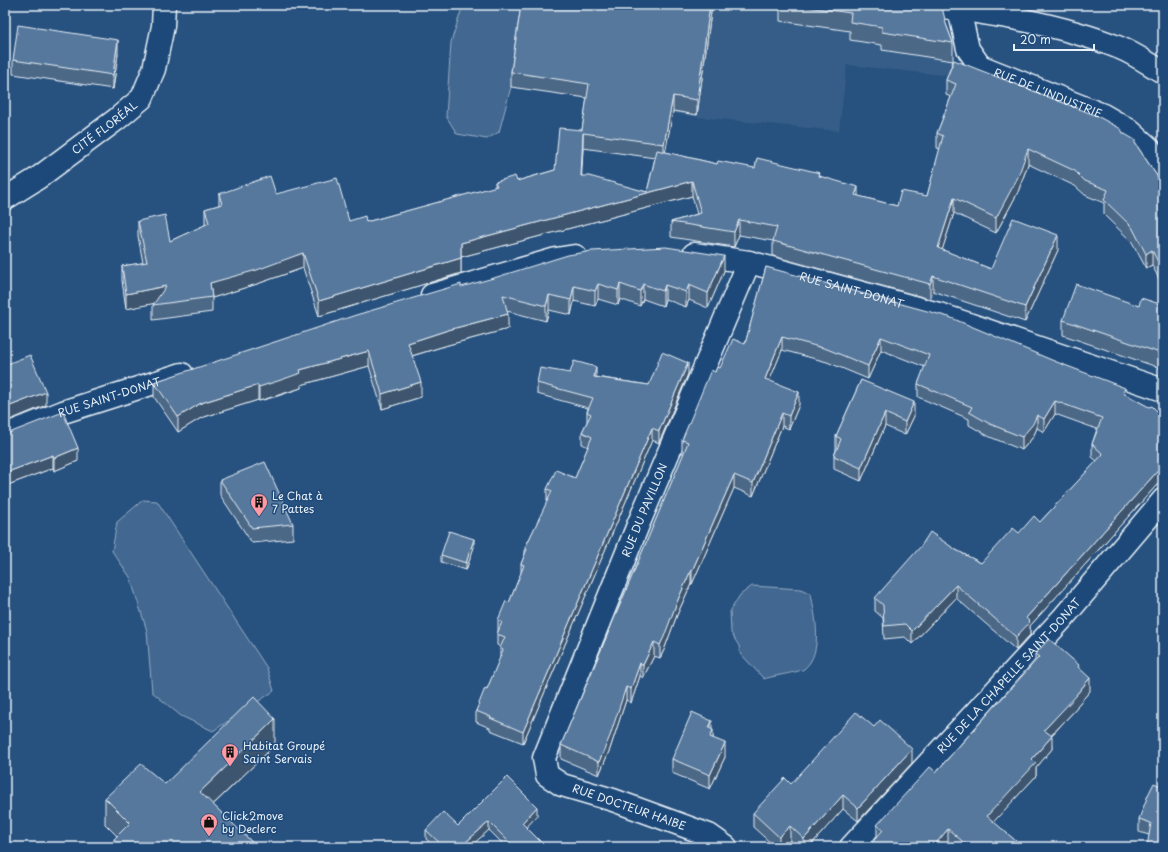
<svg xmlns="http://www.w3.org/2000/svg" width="1168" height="852" font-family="'Playpen Sans',sans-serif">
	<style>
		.built { fill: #355d88 }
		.green { fill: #436891; stroke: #96acc4 }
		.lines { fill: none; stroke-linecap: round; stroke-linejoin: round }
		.street-casing { stroke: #e8f1f8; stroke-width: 25 }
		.street { stroke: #1f4a7a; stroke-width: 22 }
		.wall { fill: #4b6787; stroke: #e8f1f8; fill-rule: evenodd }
		.shaded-wall { fill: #3d546e; stroke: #e8f1f8 }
		.building { fill: #57789d; stroke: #e8f1f8 }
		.labels { text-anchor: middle; stroke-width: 3; stroke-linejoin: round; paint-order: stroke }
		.street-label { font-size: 11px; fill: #e8f1f8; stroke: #1f4a7a }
		.poi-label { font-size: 11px; fill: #e8f1f8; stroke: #1f4a7a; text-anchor: start }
	</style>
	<rect width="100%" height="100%" fill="#27517f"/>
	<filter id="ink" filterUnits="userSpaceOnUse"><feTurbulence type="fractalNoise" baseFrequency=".025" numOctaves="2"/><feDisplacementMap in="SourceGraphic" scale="8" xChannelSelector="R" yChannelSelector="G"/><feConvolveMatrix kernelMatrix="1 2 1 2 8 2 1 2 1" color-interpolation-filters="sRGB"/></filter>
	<g filter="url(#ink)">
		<path class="built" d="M523,5h282l137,20 15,49 -16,1 -94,-10 -8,66 -142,-14 -186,-30z"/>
		<path class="green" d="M463,5h60l-12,82 -12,45 -12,7 -30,-5 -11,-18 5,-74z
			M143,500l14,1 110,167 7,23 -61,40 -32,-15 -29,-24 -5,-61 -17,-54 -18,-26 5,-29z
			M752,586l49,3 10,5c4,21 13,59 -7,75 -4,3 -32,7 -40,10l-24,-26 -1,-7 -8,-13 -1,-22 10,-16z"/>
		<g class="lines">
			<g class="street-casing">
				<g id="street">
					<path d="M927,5c64,8 134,19 193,43 15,6 29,16 43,24"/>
					<path id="s1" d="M958,5l10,44 12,17 123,49 26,15 20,18 14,18"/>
					<path id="s2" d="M6,198l32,-20 79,-59 25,-21 12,-29 9,-43 1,-21"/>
					<path id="s3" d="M694,254l55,8 190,52 224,76"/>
					<path d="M432,295l124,-36 19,-3"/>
					<path id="s4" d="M5,435l58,-23 119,-38"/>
					<path id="s5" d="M726,847l-17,-12 -96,-35 -51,-15 -15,-10 -3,-17 94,-233 111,-263"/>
					<path id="s6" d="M851,847l211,-228 101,-119"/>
				</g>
			</g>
			<use href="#street" class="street"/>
		</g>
		<path class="wall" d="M521,5h191l-15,110 -24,-4 -8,41 52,12 103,12 38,20 39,10 30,-10 13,-47 -3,-1v-15l14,-36 -5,-2v-15l7,-19 -71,-11v-5l-32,-5v-9l-70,-10v-16h149l17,19 7,19v18l170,72 12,10 28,42v102l-11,-22 -6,3 -14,-26 -28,-27v-12l-19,-8 -10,-9 -47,-22 -10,28 -22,41 -42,-20 -12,37 49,19 67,-19 -33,72 -92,-31 -3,8 -157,-43v-15l-34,-6 -5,12 -63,-10v-15l26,-8 -5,-18 -231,61v16l-142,43 -16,-48 -46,16 -45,14v14l-59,8v-15l1,-2 -28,6 -4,-28v-15l21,-3 -5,-27v-15l32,20 35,-16v-16l14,-4v-11h57l73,27 17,1 129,-35v-5l22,-1 38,-11 27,-40 5,-32 -76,-11v-15zM583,148l72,10 -8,34 -66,-16z
			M118,54l-5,35 -100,-15v-14z
			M766,267l359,127 34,19 4,-5v70l-133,148v9l-14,15 -60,-52 -44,46 -7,-7 -21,2 -1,-21 -8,-7v-13l81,-48 25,13 38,-30 21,-11 57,-61 -5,-4v-13l5,-15 -42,-15 -11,18 -7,-4 -4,9 -11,13 -32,-13 -21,-12v-6l-51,-22v-13l7,-17 -44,-17 -13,29 -41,-17 -45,-12 -13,31 30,24 -10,24 -7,-3 -29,70 -19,-8 -42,96h-1l-14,31 -13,35 -4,8 -6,-2 -11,22 -3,-2 -9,27 -5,-3 -16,49 -11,26 -38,-16v-14l123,-292h-2v-13l33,-68 5,-4 25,-24z
			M724,271l-16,37 -19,-8 -3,7 -21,-8 -2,7 -20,-7 -3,7 -20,-7 -2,6 -20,-6 -3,7 -21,-5 -3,14 -22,-5 -3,11 -39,-10 1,18 -60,16 -36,11 9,41 -39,12 -13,-43 -68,19v3l-23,8 -19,5 -1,-1 -57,18 -23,14 -24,-35v-15l307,-95z
			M1163,305v64l-100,-34v-15l76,-14z
			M688,374l-29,69 -7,-3 -129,303 -33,-13v-2l-14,-6v-11l11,-22 13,-30v-12l-3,-2v-11l1,-3v-11l11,-17 12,-30v-9l4,-10v-6l23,-47h-1v-12l28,-11 13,-31 -6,-3v-12l5,-10v-10l1,-4 -51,-14v-11l59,-6 53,8z
			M861,380l53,36 -9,19 -20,-9 -24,55 -27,-12v-13l2,-6v-14z
			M5,434l73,27 -24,10 -1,-3 -48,18z
			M220,480l73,44v15l-41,4 -32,-48z
			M474,547l-8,23 -25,-8v-7z
			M1035,654l44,14 11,23 -13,15v2l-26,28 1,13 -16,19v8l-43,46 30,25h-69l-6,-5 -71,-5v-12l59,-53 99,-112z
			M712,730l1,8 12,19 -15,32 -38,-16v-14z
			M275,745l-62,60 44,42h-143v-8l3,-3 -12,-12v-26l60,-14z
			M912,763l-54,58 -15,-12 -34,38h-12l-7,-7 -7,7h-8l-22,-20v-14l38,-29z
			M1163,787l-14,48 -10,-3v-13z
			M537,816l-11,11 20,20h-40l-17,-17 -19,17h-35l-9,-8v-9z"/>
		<path class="shaded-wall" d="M710,5h2l-15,110v-15z
			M118,40v14l-5,35v-14z
			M673,96v15l-9,48v-15z
			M583,133v15l-2,42v-14z
			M1028,149v15l-10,28 -22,41v-15z
			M692,181v15l-231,61v-14z
			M858,187v15l-3,-7z
			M954,198v15l-16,50v-15z
			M739,220v15l-5,12v-15z
			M1058,235v15l-33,72v-15z
			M1152,250v15l-6,3v-14z
			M303,253v15l-46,16 -45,14 -2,-15z
			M724,256v15l-16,37v-15z
			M461,258v15l-142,43v-15z
			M933,276v15l-3,8v-15z
			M598,284v15l-3,7v-15z
			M620,284v15l-2,6v-15z
			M643,284v15l-3,7v-15z
			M665,285v14l-2,7v-15z
			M689,285v15l-3,7v-15z
			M166,286v15l-40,8v-15z
			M574,286v15l-3,14v-15z
			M549,295v15l-3,11v-15z
			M508,314v15l-60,16 -40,12v-14l40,-13z
			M782,337v13l-17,42v-13z
			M881,337v13l-13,29v-13z
			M369,351v15l-68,19v3l-42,13v-14l41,-17z
			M688,363v11l-29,69v-12z
			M596,367v11l-2,-1z
			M421,382v15l-39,12v-15z
			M258,385v15l-57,18 -23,14v-15l23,-14z
			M46,392v13l-41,17v-14z
			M799,392v13l-10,24v-13z
			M1055,401v13l-11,18v-13z
			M914,402v14l-9,19v-13z
			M782,413v13l-29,70v-13z
			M885,413v13l-24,55v-13z
			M1037,415v13l-4,9 -11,13v-13z
			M652,428v12l-129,303v-11z
			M78,448v13l-24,10v-13z
			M53,455v13l-48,18v-13z
			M1163,465v13l-133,148v9l-14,15v-13l10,-19z
			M734,475v13l-42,96v-13z
			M474,539v8l-8,23v-7z
			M691,570v14l-14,31 -13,35 -4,8v-13l17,-43z
			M956,585v13l-44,46v-13z
			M654,642v14l-11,22v-13z
			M640,663v13l-9,27v-14z
			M1090,678v13l-13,15v2l-33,35v-13l32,-35z
			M626,687v13l-16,49 -11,26v-13z
			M275,719v26l-75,72v-25z
			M712,721v11l1,-2v14l-3,7 -1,-23z
			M1052,736v13l-16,19v8l-49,53v-13l45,-57z
			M725,743v14l-15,32v-14z
			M912,749v14l-54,58v-13z
			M843,795v14l-34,38h-5v-8z
			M537,807v9l-15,16v-9z
			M489,822v8l-19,17h-10z
			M790,826v14l-7,7h-4v-10z
			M948,829v13l-4,5h-11z
			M450,843v4h-3z"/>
		<path class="building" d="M521,5h189l-13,95 -24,-4 -9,48 -81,-11 -2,43h8l58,16 10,-42 60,14 1,-3 37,7 2,-10 63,15 -1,3 39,11 -3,8 42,11 4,-15 26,5 16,-60 -6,-3 19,-49 -10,-4 8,-20 143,56 24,13 2,4 12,7v3l28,42v87l-11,-22 -6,4 -14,-27 -28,-27 4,-10 -23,-9 -10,-10 -47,-22 -10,28 -22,41 -42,-20 -16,50 53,21 22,-51 45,17 -33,72 -92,-31 -3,8 -157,-43 4,-14 -38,-7 -5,12 -63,-10 30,-9 -9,-32 -231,62v15l-142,43 -16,-48 -46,17 -47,13 2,14 -59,8 13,-19 -40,8 -4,-28 25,-4 -9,-41 27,-6 5,26 39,-18 -4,-14 17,-5 -3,-10 51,-18 6,18 61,-16 12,43 16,-5 1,6 131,-36 -2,-4 20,-6 2,5 38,-11 4,-42 23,2 7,-46 -78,-12z
			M792,5h137l13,2 4,17 7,19 -71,-11v-5l-32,-5 1,-9z
			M18,25l100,15 -5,35 -100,-15z
			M666,247l58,9 -16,37 -19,-8 -3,7 -21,-7 -2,6 -20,-7 -3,7 -20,-7 -2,6 -20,-6 -3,7 -21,-5 -3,14 -22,-5 -3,11 -43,-11 5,19 -60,16 -40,13 13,39 -39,12 -13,-43 -69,19 1,3 -23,8 -19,6 -1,-2 -57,18 -23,14 -24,-35 202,-67 105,-31v3l36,-10 71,-22 24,-4z
			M766,267l183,50 105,44 71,27 -2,5 26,14 3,-1 7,7 4,-5v57l-137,153 4,4 -14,15 -60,-52 -44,46 -7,-7 -21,2 -1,-21 -8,-7 46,-52 9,-14 26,18 25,13 32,-35 6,5 15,-17 6,6 63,-68 -11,-10 10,-26 -47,-17 -11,18 -7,-4 -4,9 -11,13 -32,-13 -21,-12 3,-5 -54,-23 11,-29 -48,-18 -13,29 -41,-17 -45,-12 -17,42 34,13 -10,24 -7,-3 -29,70 -19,-8 -42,96 -1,-1 -14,32 -13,35 -4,8 -6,-3 -11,23 -3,-2 -9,26 -5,-2 -16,49 -11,26 -38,-17 122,-290 5,-13 -6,-2 29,-70 4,2 2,-5 3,1 13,-29 12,5z
			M1076,284l63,22 2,-8 22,7v49l-100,-34z
			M662,352l26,11 -29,68 -7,-3 -129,304 -33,-14 1,-1 -15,-6 9,-23 2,1 16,-39 -3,-2 5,-11 -8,-3 5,-12 -4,-2 8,-19 3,2 15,-38 -3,-1 6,-15 -2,-1 27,-57 -5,-2 9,-19 19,8 17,-41 -10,-5 9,-18 -4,-2 6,-14 -56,-15 3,-15 30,5 4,-12 22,6 -2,10 55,8z
			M30,355l16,37 -41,16v-43z
			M861,380l53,22 -9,20 -20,-9 -24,55 -27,-12 7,-17 -5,-3z
			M63,412l15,36 -24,10 -1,-3 -48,18v-39l4,-1z
			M265,462l28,62 -41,4 -32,-48z
			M449,531l25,8 -8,24 -25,-8z
			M1049,639l30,26 -1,2 12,11 -14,17h1l-33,35 8,6 -20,23 4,4 -49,53 36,31h-54l-21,-18 -15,18h-65l15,-17 -6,-5 53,-58 6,5 103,-115 -4,-3z
			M254,697l21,22 -75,73 57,55h-136l-7,-8 16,-16 -25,-25 36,-34 24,20z
			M692,712l20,9 -3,7 4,2 -3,7 15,6 -15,32 -38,-16z
			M856,712l18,15 6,-7 32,29 -54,59 -15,-13 -39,44 -14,-13 -11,11 -26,-24 32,-35 6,6z
			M507,777l30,30 -15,16 24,24h-32l-25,-25 -29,25h-6l-4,-4 -3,4h-3l-18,-17 17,-18 15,14z
			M1154,783l9,4v60h-16l4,-24 -12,-4 9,-24z"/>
	</g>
	<defs>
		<g id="building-pin" transform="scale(0.9)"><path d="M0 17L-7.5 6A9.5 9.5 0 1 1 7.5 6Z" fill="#ff9aa2" stroke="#1f4a7a"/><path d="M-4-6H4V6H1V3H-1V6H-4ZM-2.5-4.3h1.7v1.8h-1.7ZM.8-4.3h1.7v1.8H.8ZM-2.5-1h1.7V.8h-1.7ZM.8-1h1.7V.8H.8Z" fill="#111"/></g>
		<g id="shop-pin" transform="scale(0.9)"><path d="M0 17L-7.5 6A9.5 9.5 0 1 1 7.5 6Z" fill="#ff9aa2" stroke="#1f4a7a"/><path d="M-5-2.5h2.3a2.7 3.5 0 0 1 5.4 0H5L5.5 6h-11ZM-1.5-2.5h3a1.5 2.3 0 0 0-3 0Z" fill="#111"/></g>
	</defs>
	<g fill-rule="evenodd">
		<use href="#building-pin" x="259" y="502"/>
		<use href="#building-pin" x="230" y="752"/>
		<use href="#shop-pin" x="209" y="822"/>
	</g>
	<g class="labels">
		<g class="street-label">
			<text dy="4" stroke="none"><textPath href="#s1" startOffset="139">RUE DE L'INDUSTRIE</textPath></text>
			<text dy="4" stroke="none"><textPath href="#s2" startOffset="121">CITÉ FLORÉAL</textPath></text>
			<text dy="4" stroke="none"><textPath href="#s3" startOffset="162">RUE SAINT-DONAT</textPath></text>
			<text dy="4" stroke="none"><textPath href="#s4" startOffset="111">RUE SAINT-DONAT</textPath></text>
			<text dy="4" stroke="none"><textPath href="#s5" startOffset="479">RUE DU PAVILLON</textPath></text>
			<text dy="4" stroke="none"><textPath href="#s6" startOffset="233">RUE DE LA CHAPELLE SAINT-DONAT</textPath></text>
			<text transform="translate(629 807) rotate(19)" y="4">RUE DOCTEUR HAIBE</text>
		</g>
		<g class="poi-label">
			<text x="272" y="500">Le Chat à<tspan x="272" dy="13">7 Pattes</tspan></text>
			<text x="243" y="750">Habitat Groupé<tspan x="243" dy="13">Saint Servais</tspan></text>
			<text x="222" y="820">Click2move<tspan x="222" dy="13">by Declerc</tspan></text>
		</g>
	</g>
	<rect width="1168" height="852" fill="none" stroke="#1f4a7a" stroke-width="20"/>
	<rect x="10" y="10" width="1148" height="832" fill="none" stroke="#e8f1f8" stroke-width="1.5" filter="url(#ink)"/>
	<path d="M1014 44v6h80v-6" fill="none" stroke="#e8f1f8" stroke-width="2"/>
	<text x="1020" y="44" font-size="12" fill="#e8f1f8" stroke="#1f4a7a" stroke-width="3" paint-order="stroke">20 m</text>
</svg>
